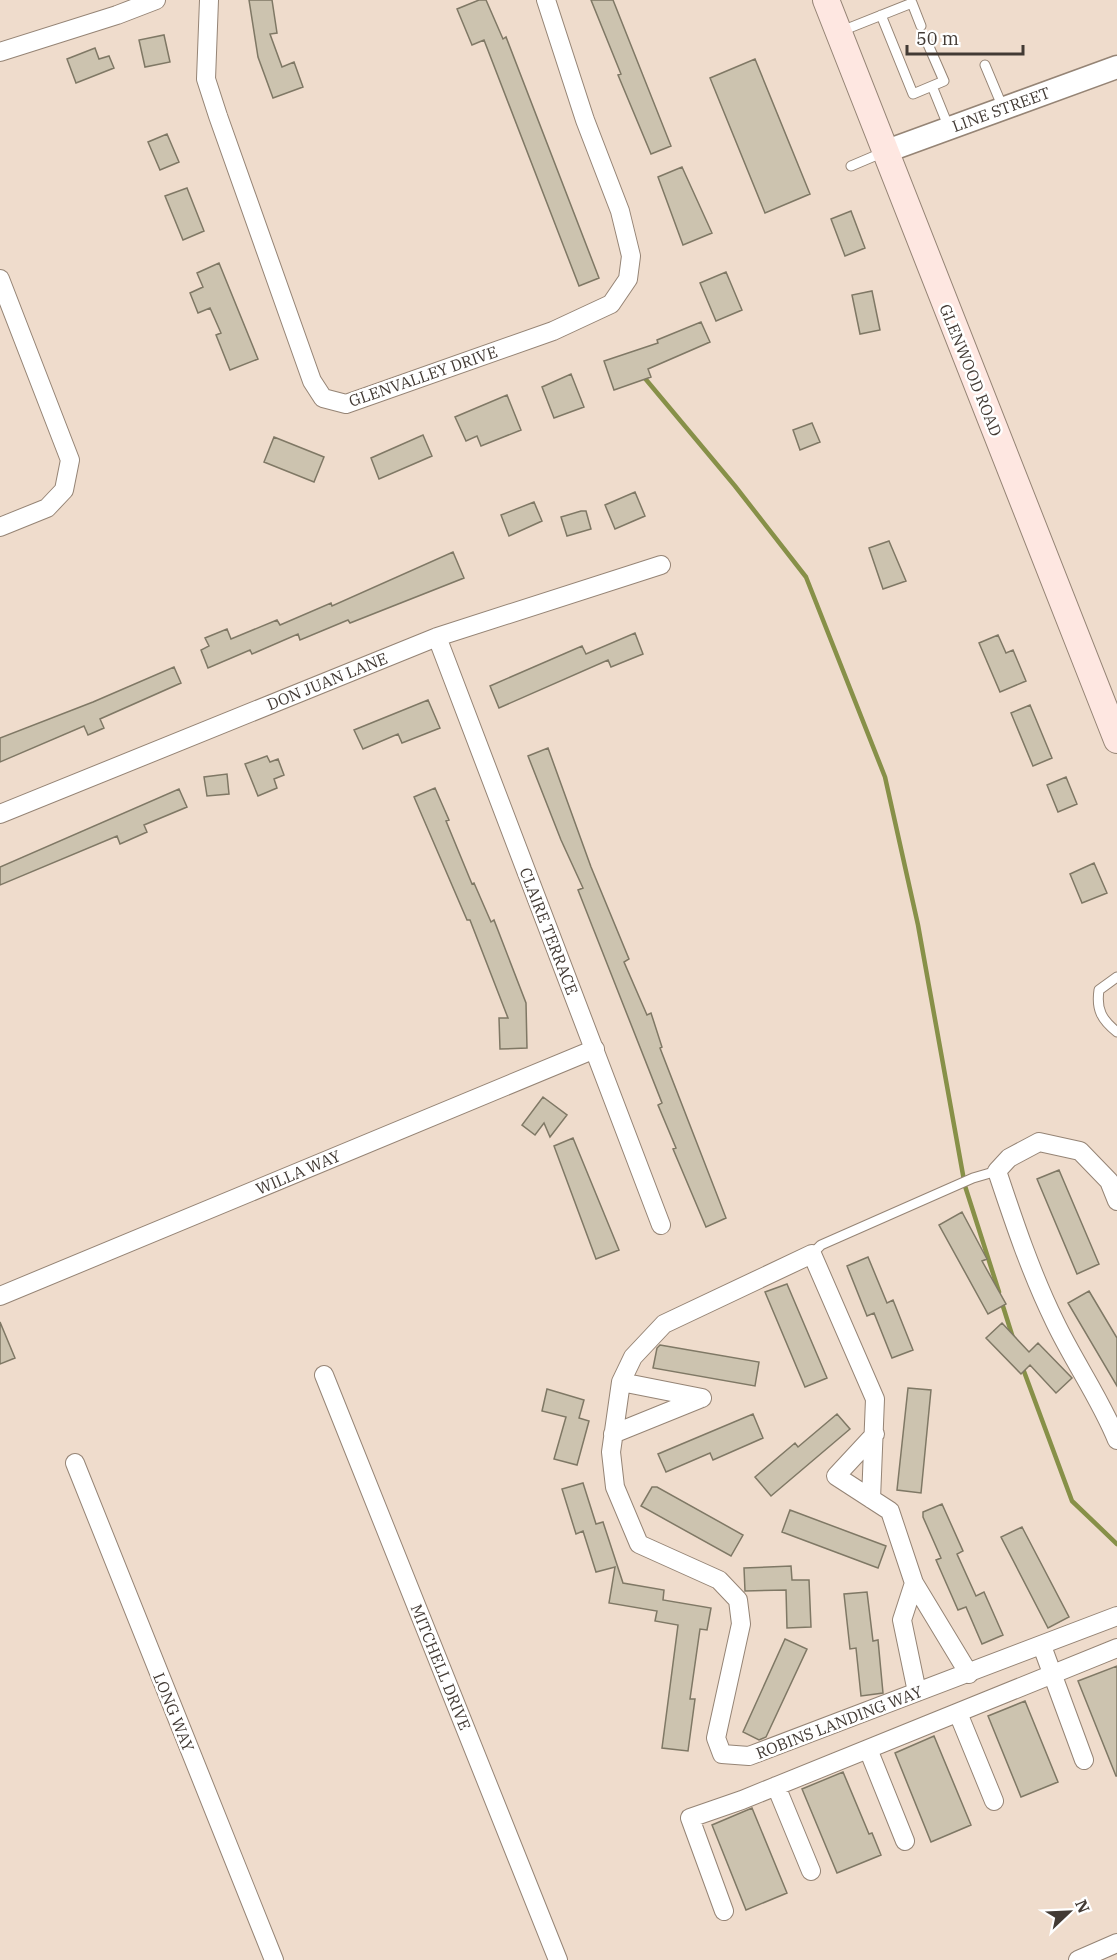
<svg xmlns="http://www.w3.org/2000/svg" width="1117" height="1960" viewBox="0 0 1117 1960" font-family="'IBM Plex Serif',serif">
  <rect width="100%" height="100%" fill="#efdccc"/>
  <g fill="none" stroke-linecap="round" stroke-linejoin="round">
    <!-- stream -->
    <path stroke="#879048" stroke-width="4.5" d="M643 376 735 486 806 577 885 777 918 925 965 1186 999 1292
      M1001 1300 1013 1338
      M1022 1366 1072 1501 1117 1544"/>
  </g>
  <!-- building -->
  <path fill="#ccc3af" stroke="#7f7865" stroke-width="1.5" d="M249 0H272L277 33 270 34 282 67 294 62 303 87 273 98 258 57Z
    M479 0H486L503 39 506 37 599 278 579 286 484 40 472 45 457 9Z
    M591 0H613L671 146 651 154 618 75 621 74Z
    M164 35 170 62 145 67 139 40Z
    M95 48 99 59 109 56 114 68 76 83 67 59Z
    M755 59 810 194 765 213 710 78Z
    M167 134 179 162 160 170 148 142Z
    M682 167 712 233 683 245 658 177Z
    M187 188 204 231 183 240 165 196Z
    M851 211 865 248 845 256 831 219Z
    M219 263 258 359 230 370 216 335 221 333 210 308 198 313 190 293 203 287 197 273Z
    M726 272 742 310 716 321 700 283Z
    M872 291 880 330 860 334 852 295Z
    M701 322 710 342 648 369 651 377 614 390 604 361 658 343 657 340Z
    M571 374 584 407 554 418 542 387Z
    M507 395 521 430 481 446 477 436 466 441 455 417Z
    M812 423 820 442 800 450 793 430Z
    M423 435 432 456 379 479 371 458Z
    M274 437 324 457 314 482 264 462Z
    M635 492 645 516 615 529 605 505Z
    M534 502 542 521 509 536 501 515Z
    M581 511H586L591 529 567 536 561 517Z
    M889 541 906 581 883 589 869 548Z
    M453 552 464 578 350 623 348 620 300 640 298 634 252 654 250 650 208 668 201 650 209 646 205 638 227 629 231 639 277 620 280 625 331 603 332 606Z
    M635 633 643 654 611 667 608 660 499 708 490 686 582 646 586 654Z
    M998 635 1006 653 1013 650 1026 681 1000 692 979 643Z
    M174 667 181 683 100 719 104 728 88 735 84 726 0 762V738L93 702Z
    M428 700 440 728 402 743 398 734 363 749 354 730Z
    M1030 705 1052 758 1033 766 1011 713Z
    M548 748 591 867 629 959 624 962 647 1015 651 1013 662 1047 660 1048 726 1218 706 1227 673 1149 676 1148 658 1105 662 1103 578 890 583 888 561 840 528 756Z
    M267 756 270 762 278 759 284 775 274 779 277 788 258 796 245 764Z
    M227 774 229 794 207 796 204 777Z
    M1066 777 1077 804 1058 812 1047 785Z
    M435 788 449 820 446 821 472 884 474 883 491 922 494 920 526 1003 527 1048 500 1049 499 1018H508L470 920H467L414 797Z
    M179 789 187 807 144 825 147 832 120 844 117 836 0 885V867Z
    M1094 863 1107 893 1082 903 1070 874Z
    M543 1097 567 1115 550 1137 544 1123 535 1135 522 1125Z
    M573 1138 619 1250 596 1259 554 1146Z
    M1059 1170 1099 1264 1077 1274 1037 1179Z
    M962 1212 987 1259 982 1261 1006 1304 988 1314 939 1225Z
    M868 1257 887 1303 893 1300 913 1350 892 1358 874 1313 867 1316 847 1266Z
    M787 1284 827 1378 805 1387 765 1292Z
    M1089 1291 1117 1338V1386L1068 1303Z
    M0 1322 15 1358 0 1364Z
    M1002 1323 1029 1352 1038 1343 1072 1378 1056 1393 1030 1365 1021 1374 986 1338Z
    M660 1345 759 1362 755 1386 653 1368 657 1348Z
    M908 1388 931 1390 921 1493 897 1490Z
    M547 1389 584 1400 579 1418 589 1421 577 1465 554 1459 566 1417 542 1411Z
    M753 1414 763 1438 713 1460 710 1453 666 1472 658 1454Z
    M837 1414 850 1429 771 1496 755 1477 795 1443 798 1447Z
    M583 1483 596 1524 603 1522 623 1583 664 1590 663 1600 711 1608 707 1630 700 1629 690 1699H695L688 1751 662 1748 678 1625 655 1621 657 1611 609 1603 615 1567 596 1572 583 1531 576 1534 562 1489Z
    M652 1487H657L743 1535 731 1556 641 1506Z
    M942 1504 963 1551 957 1554 976 1596 984 1592 1003 1635 982 1644 966 1607 958 1610 936 1560 941 1558 923 1517V1512Z
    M790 1510 886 1546 878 1568 782 1532Z
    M1022 1527 1069 1617 1048 1628 1001 1537Z
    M791 1566 792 1580H809L811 1627 787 1628 786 1590 745 1591 744 1568Z
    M867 1592 873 1641 878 1640 883 1693 861 1696 856 1648 850 1649 844 1594Z
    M785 1639 807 1649 766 1737 759 1740 743 1732Z
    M1117 1666V1776H1116L1078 1681Z
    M1025 1701 1058 1782 1021 1797 988 1716Z
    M934 1736 971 1825 931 1842 895 1753Z
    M843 1772 869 1834 872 1833 881 1855 837 1873 802 1789Z
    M752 1808 787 1893 746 1910 712 1825Z"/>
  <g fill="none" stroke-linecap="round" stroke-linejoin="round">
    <!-- service casing -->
    <g stroke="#958475" stroke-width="11">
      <path id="service" d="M881 15 913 94 944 81 927 42
        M839 32 912 3 921 26
        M985 65 1003 108
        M932 86 949 128
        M851 166 884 152
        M1117 977 1099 990C1096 1010 1102 1020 1117 1032
        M812 1254 821 1245 973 1178 997 1171"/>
    </g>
    <!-- minor casing -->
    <g stroke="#958475" stroke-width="20">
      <path id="minor" d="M209 0 206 79 218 116 312 381 323 398 346 404 553 331 611 304 628 279 631 256 620 211 585 120 546 0
        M0 52 117 15 156 0
        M0 279 70 460 64 490 47 508 0 527
        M437 637 661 1225
        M0 814 437 637 661 565
        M1117 1201 1109 1181 1080 1151 1039 1142 1009 1158 997 1171C1014 1222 1031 1273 1055 1322 1074 1362 1100 1398 1117 1440
        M0 1296 595 1049
        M324 1375 558 1960
        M621 1382 702 1398
        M613 1434 702 1398
        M875 1434 836 1476 890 1511 914 1583 969 1674
        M75 1463 274 1960
        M871 1499 875 1399 812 1254 664 1324 633 1357 621 1382 611 1452 615 1487 639 1544 719 1580 738 1600 741 1624 716 1738 722 1754 749 1756 1117 1616
        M914 1583 902 1620 917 1692
        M1042 1646 1084 1760
        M958 1713 994 1801
        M868 1749 905 1841
        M776 1786 811 1871
        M724 1911 690 1818 742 1800 1117 1648
        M1078 1960 1117 1943"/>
    </g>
    <!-- tertiary casing -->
    <g stroke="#958475" stroke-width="25">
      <path id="tertiary" d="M884 152 1117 67"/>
    </g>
    <!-- secondary casing -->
    <g stroke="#958475" stroke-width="28">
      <path id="secondary" d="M826 0 1117 740"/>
    </g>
    <!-- service -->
    <use href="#service" stroke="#fff" stroke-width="9"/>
    <!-- minor -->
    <use href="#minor" stroke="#fff" stroke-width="18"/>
    <!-- tertiary -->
    <use href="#tertiary" stroke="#fff" stroke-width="22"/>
    <!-- secondary -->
    <use href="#secondary" stroke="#fee7e1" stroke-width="26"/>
  </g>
  <g text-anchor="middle" stroke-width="5" stroke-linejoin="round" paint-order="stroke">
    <!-- street labels -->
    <g font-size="16" fill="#423a34" stroke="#fff">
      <text transform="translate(1001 109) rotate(-20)" y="6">LINE STREET</text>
      <text transform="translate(971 370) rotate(68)" y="6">GLENWOOD ROAD</text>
      <text transform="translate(423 376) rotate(-19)" y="6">GLENVALLEY DRIVE</text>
      <text transform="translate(327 681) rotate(-22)" y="6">DON JUAN LANE</text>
      <text transform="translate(549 931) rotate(69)" y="6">CLAIRE TERRACE</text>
      <text transform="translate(298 1172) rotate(-23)" y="6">WILLA WAY</text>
      <text transform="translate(441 1667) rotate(68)" y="6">MITCHELL DRIVE</text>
      <text transform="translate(174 1712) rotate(68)" y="6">LONG WAY</text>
      <text transform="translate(839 1722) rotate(-21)" y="6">ROBINS LANDING WAY</text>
    </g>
  </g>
  <!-- north arrow -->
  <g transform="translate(1069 1912) rotate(67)" stroke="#ffffff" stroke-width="4.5" paint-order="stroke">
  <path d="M0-4.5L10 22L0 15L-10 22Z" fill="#423a34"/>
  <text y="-9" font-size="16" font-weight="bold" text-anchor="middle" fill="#423a34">N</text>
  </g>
  <!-- scale -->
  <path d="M907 45v9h116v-9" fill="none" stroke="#423a34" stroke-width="3"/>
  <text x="916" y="45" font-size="18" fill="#423a34" stroke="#ffffff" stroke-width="4.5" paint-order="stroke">50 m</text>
</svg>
